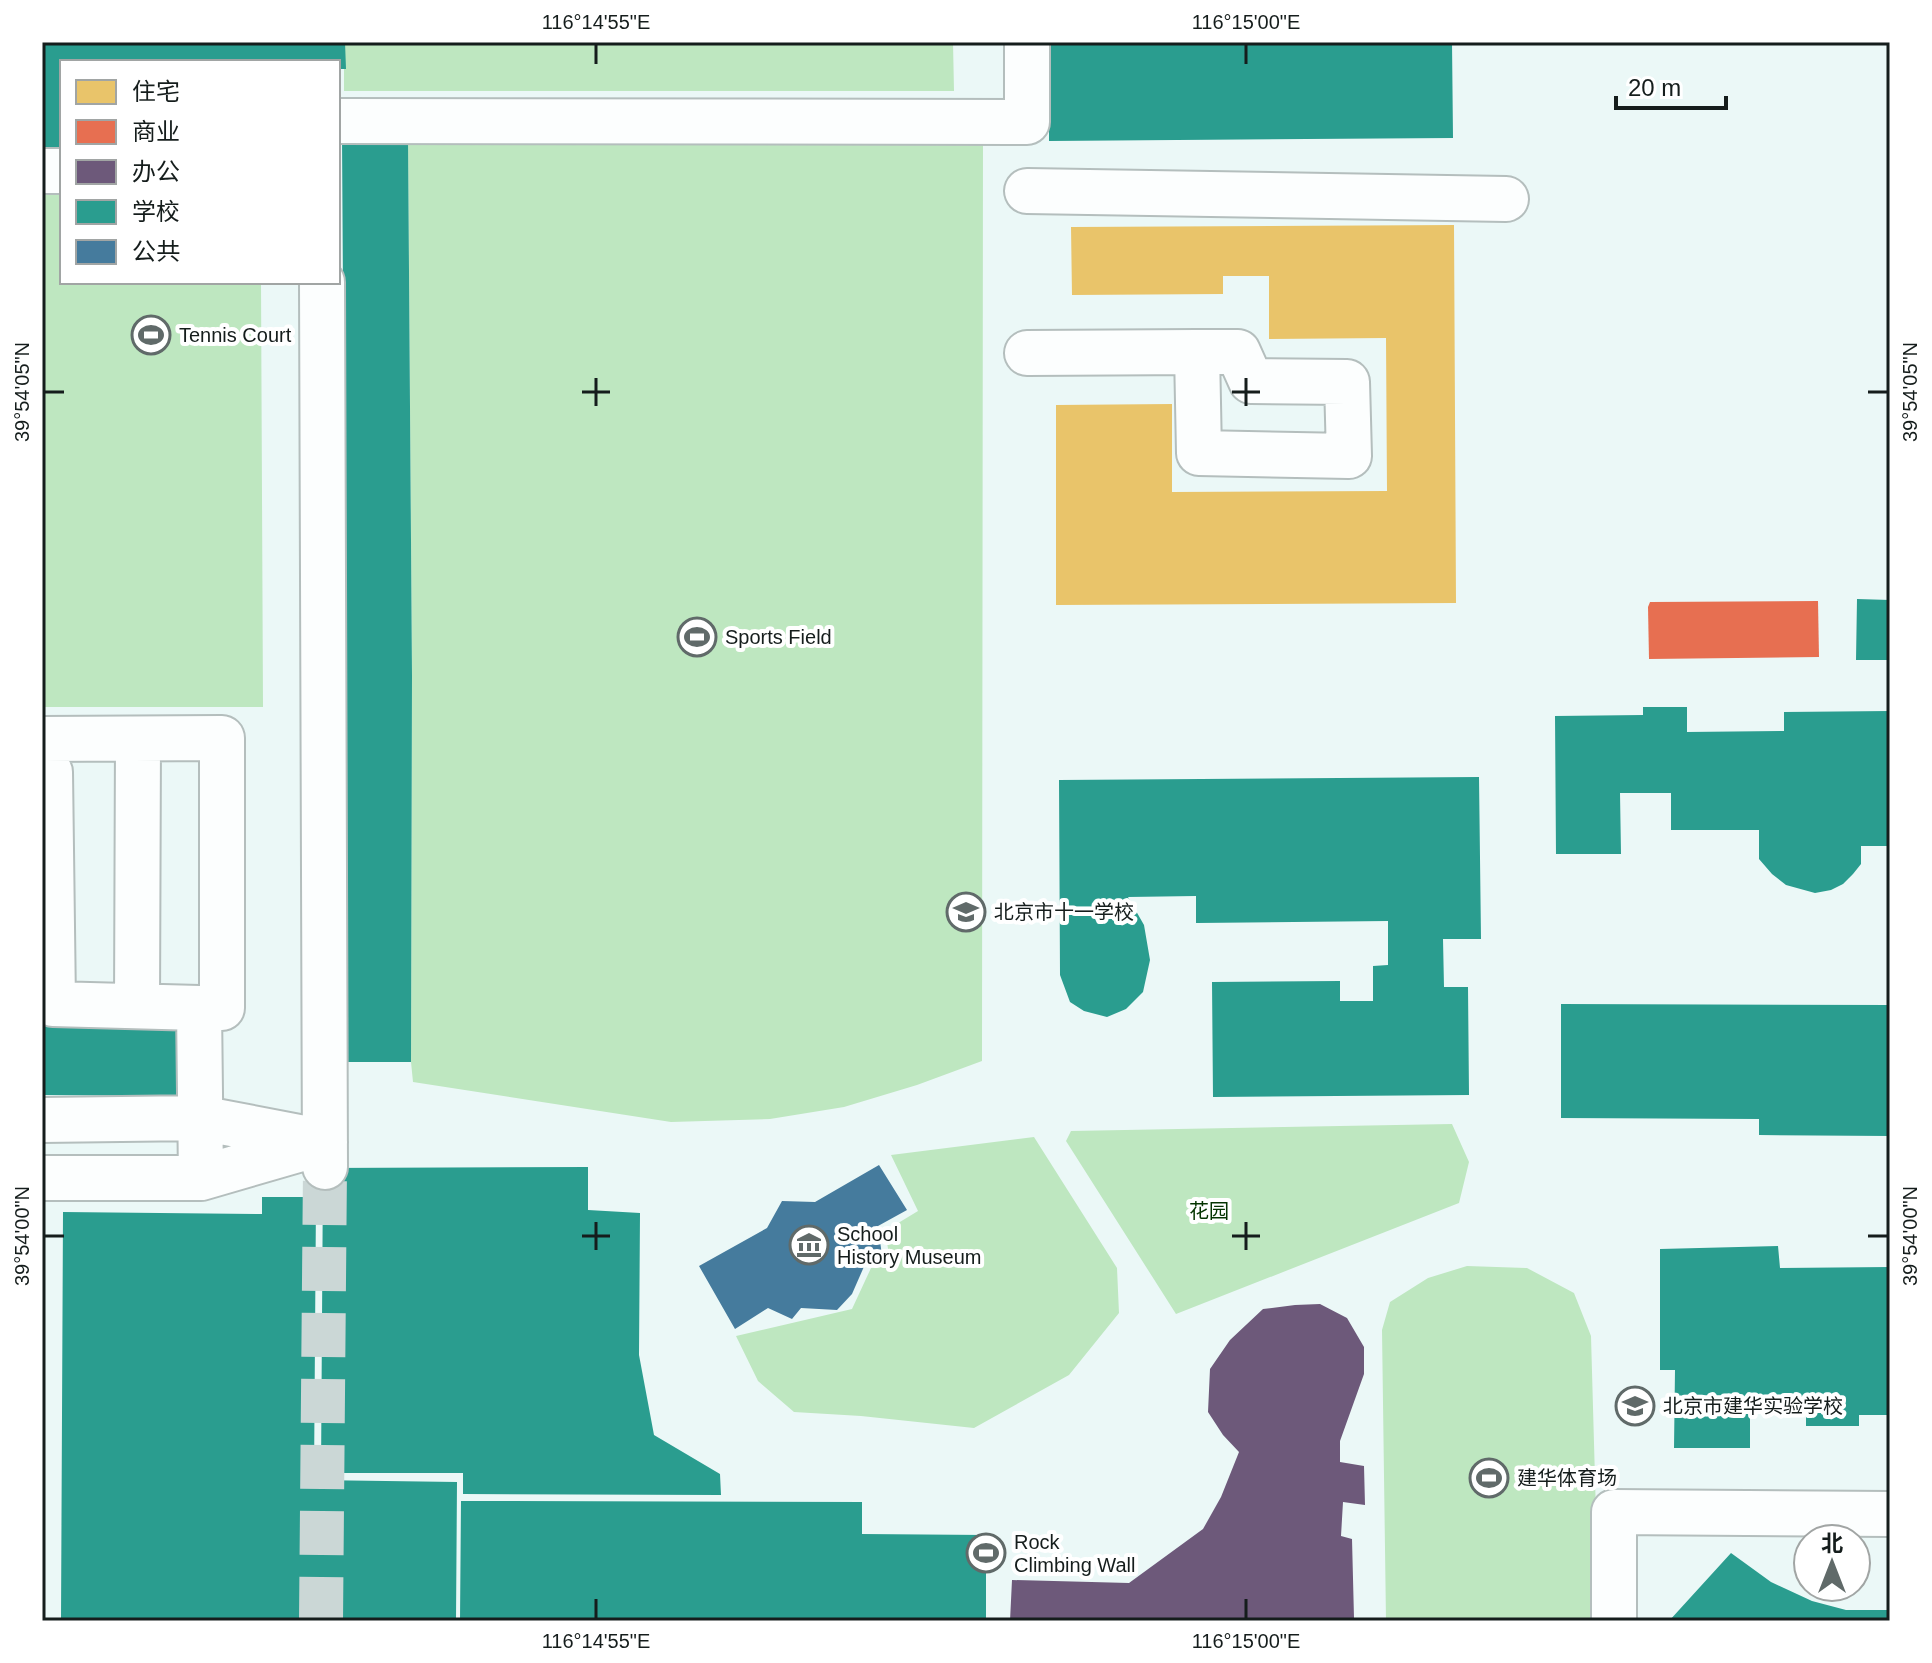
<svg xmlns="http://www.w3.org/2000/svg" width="1932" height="1663" viewBox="0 0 1932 1663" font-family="Helvetica,'Noto Sans SC',sans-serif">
  <rect width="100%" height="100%" fill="#ebf8f7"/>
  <!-- green -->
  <path fill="#bee7c0" d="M344 42H953L954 91H344Z
    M983 131 982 1061 917 1085 844 1107 770 1119 671 1122 413 1082 411 1062 412 675 408 137Z
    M42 184H62V282H261L263 707H42Z
    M1452 1124 1469 1162 1459 1203 1176 1314 1066 1141 1071 1131Z
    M1034 1137 1117 1268 1119 1313 1069 1375 974 1428 861 1416 794 1412 758 1381 736 1336 852 1309 871 1268 891 1266 885 1231 918 1211 891 1155Z
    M1467 1266 1527 1268 1574 1293 1591 1336 1599 1621H1386L1382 1330 1390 1302 1428 1278Z"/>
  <!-- homes -->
  <path fill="#e9c46a" d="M1454 225 1456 603 1056 605V405L1172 404V492L1387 491 1386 338 1269 339V276H1223V294L1072 295 1071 227Z"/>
  <!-- shops -->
  <path fill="#e76f51" d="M1818 601 1819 657 1649 659 1648 607 1650 602Z"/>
  <!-- offices -->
  <path fill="#6d597a" d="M1320 1304 1347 1318 1364 1347V1374L1340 1441V1462L1364 1466 1365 1505 1343 1502 1341 1536 1352 1539 1354 1618H1336V1621H1010L1012 1580 1129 1583 1203 1529 1221 1497 1239 1452 1223 1435 1208 1412 1210 1369 1230 1340 1263 1309 1295 1305Z"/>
  <!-- schools -->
  <path fill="#2a9d8f" d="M42 42H345L346 69H338V62H62V155H42Z
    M1049 42H1452L1453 138 1049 141Z
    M342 137H408L412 675 411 1062H344L345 600Z
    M1857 599 1890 600V660H1856Z
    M1643 707H1687V732L1784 731V712L1890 711V846H1861V864L1853 874 1843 884 1831 890 1815 893 1786 885 1772 874 1759 859V830H1671V793H1620L1621 854H1556L1555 716 1643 715Z
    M1479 777 1481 939H1443L1444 987H1468L1469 1095 1213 1097 1212 982 1340 981V1001H1373V966L1388 965V921L1196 923V896L1128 897 1144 925 1150 960 1143 992 1126 1009 1107 1017 1084 1011 1070 1002 1060 975 1059 780Z
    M1561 1004 1890 1005V1136L1759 1135V1119L1561 1118Z
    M187 1021 185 1096 42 1095V1022Z
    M588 1167V1210L640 1213 639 1355 654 1435 720 1474 721 1495 463 1494V1473H321L323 1168Z
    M262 1197H316L314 1480 457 1482 456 1621H61L63 1212 262 1214Z
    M1778 1246 1780 1268 1890 1267V1415H1859V1426H1806V1410H1750V1448H1674L1675 1370H1660V1249Z
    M461 1501 862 1502V1534L986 1535V1621H460Z
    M1731 1553 1771 1582 1812 1601 1846 1610H1890V1621H1669Z"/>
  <!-- public -->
  <path fill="#457b9d" d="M879 1165 907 1210 878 1226 883 1263 866 1262 852 1294 837 1310 801 1308 792 1319 768 1308 735 1329 699 1266 767 1228 782 1201 815 1202Z"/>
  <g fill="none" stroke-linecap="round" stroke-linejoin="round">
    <!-- minor-tunnel -->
    <path stroke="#cbd7d6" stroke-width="44" stroke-dasharray="44 22" stroke-linecap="butt" d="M321 1621 325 1167"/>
    <!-- minor casing -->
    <g stroke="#b4bebd" stroke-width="48">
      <path id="minor" d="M338 121 1027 122V42
        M42 171H62
        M1027 191 1506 199
        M322 282 325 1167
        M1027 353 1197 352 1199 453 1349 456 1347 382 1251 381 1238 352H1197
        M42 739 222 738V1008H199L201 1178
        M42 770 50 772 53 1004 199 1008
        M137 1006 138 740
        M42 1120 200 1118 315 1140
        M42 1178H201L325 1142
        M1614 1621V1512L1890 1514"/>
    </g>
    <!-- minor -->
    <use href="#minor" stroke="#fcfefe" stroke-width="44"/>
  </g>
  <!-- ticks -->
  <path fill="none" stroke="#151d1c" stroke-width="3" d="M596 44V64M1246 44V64M596 378V406M1246 378V406M44 392H64M582 392H610M1232 392H1260M1868 392H1888M596 1222V1250M1246 1222V1250M44 1236H64M582 1236H610M1232 1236H1260M1868 1236H1888M596 1599V1619M1246 1599V1619"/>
  <!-- icons -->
  <defs>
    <g id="stadium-ring" transform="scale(2)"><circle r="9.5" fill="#fff" stroke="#606a69" stroke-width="1.5"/><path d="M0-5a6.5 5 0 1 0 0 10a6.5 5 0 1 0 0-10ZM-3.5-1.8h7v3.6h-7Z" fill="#606a69"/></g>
    <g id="school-ring" transform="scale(2)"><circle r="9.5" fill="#fff" stroke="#606a69" stroke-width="1.5"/><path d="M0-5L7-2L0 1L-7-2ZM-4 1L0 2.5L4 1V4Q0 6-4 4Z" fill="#606a69"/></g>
    <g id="museum-ring" transform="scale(2)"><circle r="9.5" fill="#fff" stroke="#606a69" stroke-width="1.5"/><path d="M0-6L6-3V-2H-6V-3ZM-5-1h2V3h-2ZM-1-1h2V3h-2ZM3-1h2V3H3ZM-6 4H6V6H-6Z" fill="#606a69"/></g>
  </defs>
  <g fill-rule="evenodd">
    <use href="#stadium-ring" x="151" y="335"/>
    <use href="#stadium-ring" x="697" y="637"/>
    <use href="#school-ring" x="966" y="912"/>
    <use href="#museum-ring" x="809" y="1245"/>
    <use href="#school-ring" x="1635" y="1406"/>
    <use href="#stadium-ring" x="1489" y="1478"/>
    <use href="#stadium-ring" x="986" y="1553"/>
  </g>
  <g text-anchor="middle" stroke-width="8" stroke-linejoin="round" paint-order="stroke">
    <!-- poi labels -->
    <g font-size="20" fill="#151d1c" stroke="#fff" text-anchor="start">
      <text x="179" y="342">Tennis Court</text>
      <text x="725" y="644">Sports Field</text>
      <text x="994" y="919">北京市十一学校</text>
      <text x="837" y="1241">School<tspan x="837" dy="23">History Museum</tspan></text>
      <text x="1663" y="1413">北京市建华实验学校</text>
      <text x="1517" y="1485">建华体育场</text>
      <text x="1014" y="1549">Rock<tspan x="1014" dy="23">Climbing Wall</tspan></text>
    </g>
    <!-- park labels -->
    <g font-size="20" fill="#043401" stroke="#fff">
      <text x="1209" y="1218">花园</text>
    </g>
  </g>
  <!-- border -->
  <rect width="1932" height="1663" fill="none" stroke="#ffffff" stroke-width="88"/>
  <!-- legend -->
  <rect x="60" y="60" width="280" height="224" fill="#ffffff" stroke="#a1a5a4" stroke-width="2"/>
  <rect x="76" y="80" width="40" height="24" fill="#e9c46a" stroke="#a1a5a4" stroke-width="2"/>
  <text x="132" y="100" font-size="24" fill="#151d1c">住宅</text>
  <rect x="76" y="120" width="40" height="24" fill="#e76f51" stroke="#a1a5a4" stroke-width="2"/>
  <text x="132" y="140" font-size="24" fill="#151d1c">商业</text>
  <rect x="76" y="160" width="40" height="24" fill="#6d597a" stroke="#a1a5a4" stroke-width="2"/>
  <text x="132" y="180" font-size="24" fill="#151d1c">办公</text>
  <rect x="76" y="200" width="40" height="24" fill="#2a9d8f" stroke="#a1a5a4" stroke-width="2"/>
  <text x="132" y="220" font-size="24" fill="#151d1c">学校</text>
  <rect x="76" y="240" width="40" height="24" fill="#457b9d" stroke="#a1a5a4" stroke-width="2"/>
  <text x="132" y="260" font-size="24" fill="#151d1c">公共</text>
  <!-- north arrow -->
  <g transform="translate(1832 1563)"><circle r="38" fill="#ffffff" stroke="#a1a5a4" stroke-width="2"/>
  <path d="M0-6L14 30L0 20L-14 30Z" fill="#606a69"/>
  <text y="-12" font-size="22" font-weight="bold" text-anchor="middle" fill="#151d1c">北</text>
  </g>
  <!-- scale -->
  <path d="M1616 96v12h110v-12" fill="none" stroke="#151d1c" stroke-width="4"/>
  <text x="1628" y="96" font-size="24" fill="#151d1c" stroke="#ffffff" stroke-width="6" paint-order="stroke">20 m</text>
  <rect x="44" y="44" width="1844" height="1575" fill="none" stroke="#151d1c" stroke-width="3"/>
  <g font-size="20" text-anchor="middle" fill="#151d1c">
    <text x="596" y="29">116°14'55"E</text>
    <text x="1246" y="29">116°15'00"E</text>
    <text transform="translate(22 392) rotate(-90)" y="7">39°54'05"N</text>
    <text transform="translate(1910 392) rotate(-90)" y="7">39°54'05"N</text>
    <text transform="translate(22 1236) rotate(-90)" y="7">39°54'00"N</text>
    <text transform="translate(1910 1236) rotate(-90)" y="7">39°54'00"N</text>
    <text x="596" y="1648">116°14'55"E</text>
    <text x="1246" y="1648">116°15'00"E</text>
  </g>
</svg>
